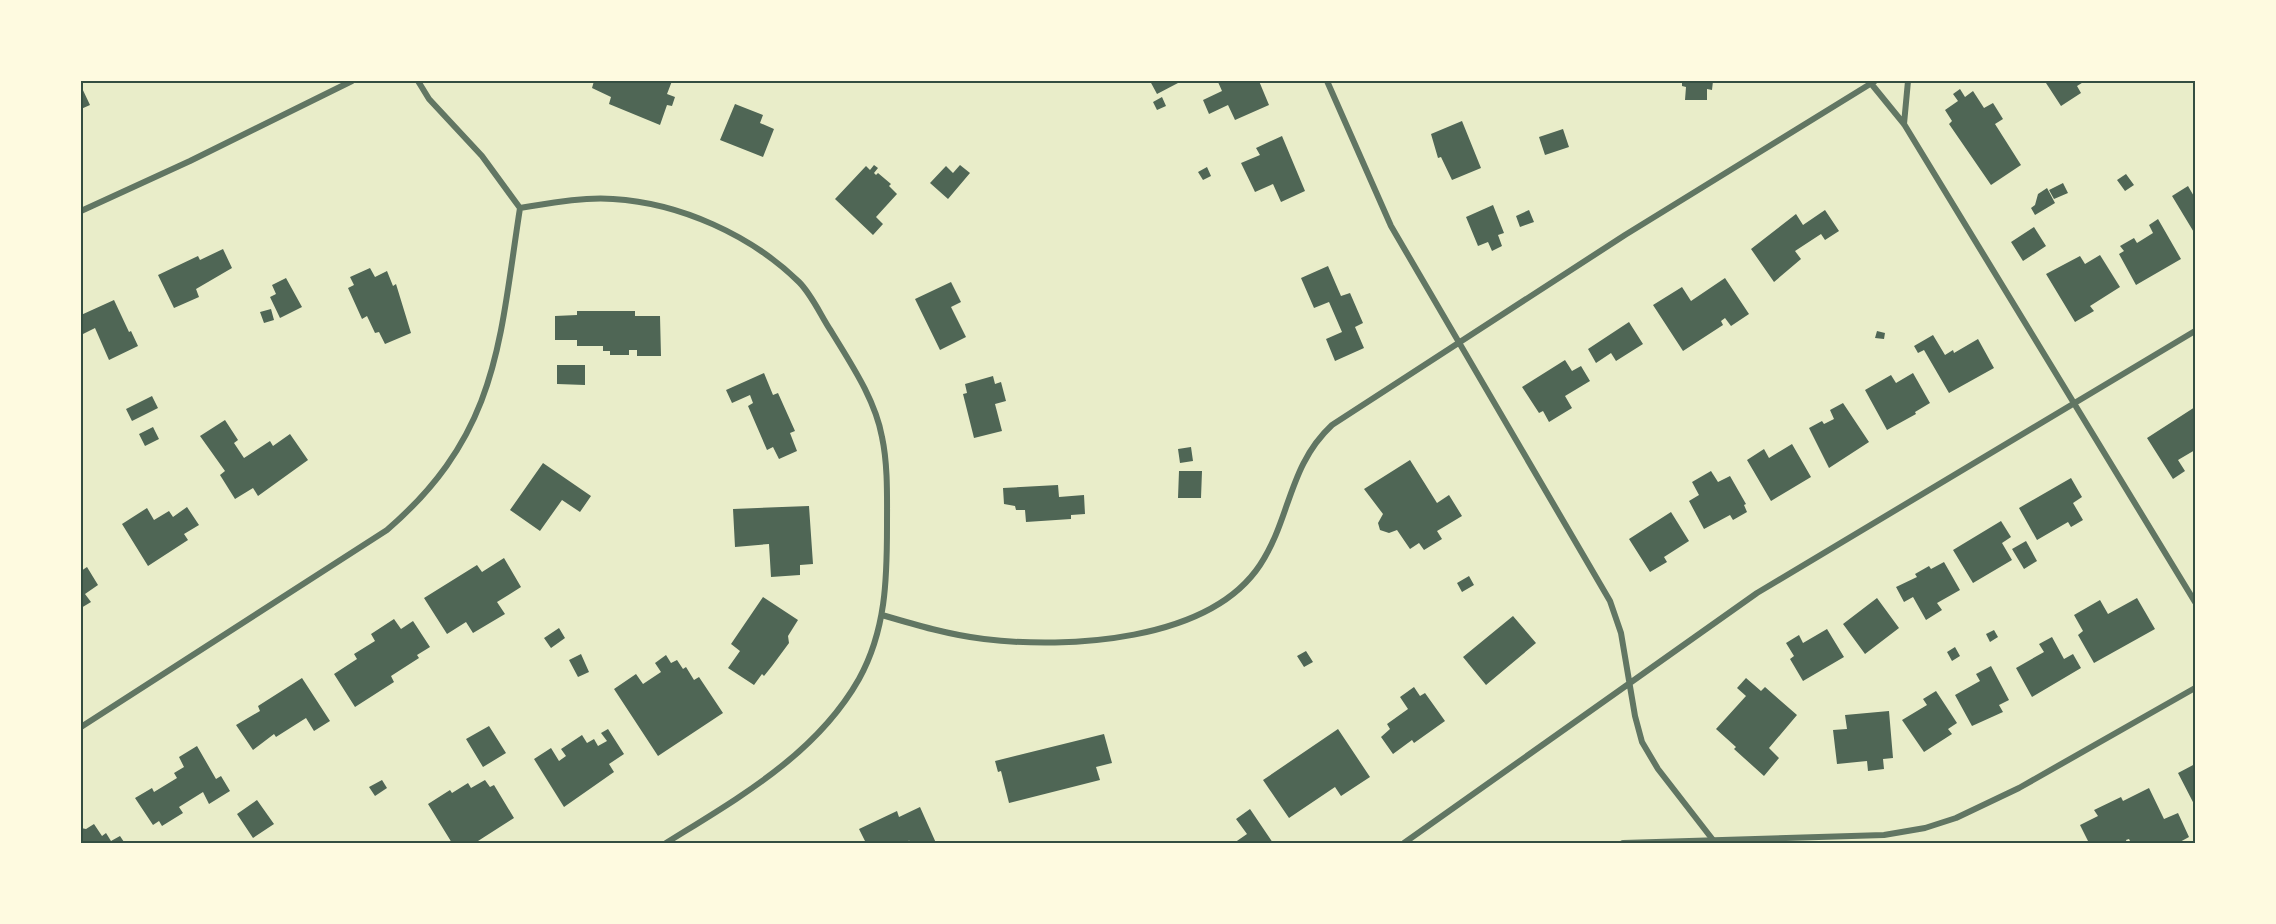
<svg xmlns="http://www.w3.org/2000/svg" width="2276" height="924" viewBox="0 0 2276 924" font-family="Poppins,sans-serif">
  <rect width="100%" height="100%" fill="#e9edc9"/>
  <!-- building -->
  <path fill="#4f6655" d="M594 81H672L667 94 675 97 672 106 667 105 660 125 609 104 611 97 592 88Z
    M1150 81H1177L1178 83 1157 94Z
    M1221 81H1259L1269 105 1235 120 1228 105 1209 114 1203 100 1222 91 1218 82Z
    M1682 81H1713L1712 90 1707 89V100H1685L1686 87 1682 86Z
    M2050 81H2085L2077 86 2081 93 2061 106 2046 83Z
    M81 86 90 105 81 109Z
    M1960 89 1965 97 1973 91 1984 108 1993 103 2003 119 1995 124 2021 165 1991 185 1949 124 1952 121 1945 110 1958 101 1953 94Z
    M1162 97 1166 106 1157 110 1153 102Z
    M735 104 763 115 760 123 774 129 763 157 720 140Z
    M1462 121 1481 168 1452 180 1441 157 1438 158 1431 134Z
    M1563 129 1569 147 1545 155 1539 137Z
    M1282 136 1305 191 1281 202 1273 184 1255 192 1241 163 1260 155 1256 148Z
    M874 165 878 168 874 173 876 175 878 173 891 184 889 186 897 194 876 217 883 224 873 235 835 199 866 166 870 170Z
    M960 165 970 173 948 199 930 183 946 166 953 173Z
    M1207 167 1211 176 1203 180 1198 172Z
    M2126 174 2134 185 2125 191 2117 180Z
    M2063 183 2068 193 2054 199 2049 190Z
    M2188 186 2195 198V234L2172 196Z
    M2047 188 2055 203 2035 215 2031 208 2035 205 2038 194Z
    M1493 205 1504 233 1498 235 1502 246 1492 251 1488 242 1478 246 1466 217Z
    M1529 210 1534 222 1520 227 1516 216Z
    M1825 210 1839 231 1825 240 1821 234 1795 251 1801 259 1774 282 1751 249 1796 214 1803 225Z
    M2158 219 2181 259 2136 285 2119 254 2124 251 2120 246 2134 238 2137 243 2153 233 2149 225Z
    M2034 227 2046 246 2023 261 2011 242Z
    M223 249 232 268 196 289 199 297 174 308 158 275 198 256 200 260Z
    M2100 255 2120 287 2090 306 2094 311 2075 322 2046 274 2080 256 2085 264Z
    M1328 266 1341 296 1350 293 1363 323 1355 327 1364 348 1335 361 1326 339 1342 332 1329 302 1314 308 1301 278Z
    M370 268 375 277 387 271 393 286 396 284 411 333 385 344 379 332 375 333 367 316 362 319 348 288 354 285 350 277Z
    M286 278 302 307 280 318 270 297 276 294 272 285Z
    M1725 278 1749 314 1731 326 1725 318 1721 321 1723 325 1683 351 1653 305 1682 287 1691 301Z
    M951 282 961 302 951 307 966 337 940 350 915 299Z
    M114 300 129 332 131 331 138 346 109 360 95 328 81 335V315Z
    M271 309 274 320 264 323 260 312Z
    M577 311H635V316H660L661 356H637V350H629V355H610V351H603V346H577V340H555V316L577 315Z
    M1629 322 1643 344 1616 361 1611 353 1596 363 1588 349Z
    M1877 331 1885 333 1884 339 1875 338Z
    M1933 335 1945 355 1953 350 1954 353 1978 339 1994 368 1949 393 1924 350 1918 353 1914 346Z
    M1565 360 1572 371 1581 366 1590 381 1565 396 1572 408 1549 422 1543 411 1539 413 1522 387Z
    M557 365H585V385L557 384Z
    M764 373 773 395 778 393 795 431 790 433 797 451 779 459 773 447 767 450 748 406 753 403 750 395 732 403 726 390Z
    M1913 373 1930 403 1915 412 1916 414 1887 430 1865 390 1891 375 1896 383Z
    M993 376 995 384 1001 382 1006 401 995 404 1002 431 974 438 963 394 967 393 965 384Z
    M152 396 158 408 132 421 126 409Z
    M1843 403 1869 442 1829 468 1809 428 1822 421 1824 424 1834 419 1830 410Z
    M2195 407V450L2178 460 2185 471 2173 479 2147 438Z
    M225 420 238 440 234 443 244 458 270 441 273 446 290 434 308 460 258 496 253 488 235 499 220 475 225 471 200 436Z
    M153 427 159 439 145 446 139 434Z
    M1792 444 1811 477 1771 501 1747 460 1764 449 1769 458Z
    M1191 447 1193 461 1180 463 1178 449Z
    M1410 460 1437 503 1449 495 1462 516 1437 531 1442 539 1424 550 1419 543 1410 549 1397 530 1389 533 1380 530 1378 523 1383 514 1364 489Z
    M543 463 591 496 580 512 562 500 540 531 510 510Z
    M1179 471H1202L1201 498H1178Z
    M1711 471 1718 482 1730 476 1746 504 1744 505 1747 512 1733 520 1730 515 1704 529 1689 501 1699 495 1692 482Z
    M2071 478 2082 497 2073 503 2083 520 2071 527 2068 522 2037 540 2019 508Z
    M1058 485 1059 497 1084 495 1085 514 1071 515V519L1026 522 1025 510H1016L1015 506 1004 504 1003 488Z
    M809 506 813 564 800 565V575L771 577 769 544 735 547 733 509Z
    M187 507 199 525 184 534 188 540 148 566 122 524 147 508 154 520 169 511 173 517Z
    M1671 512 1689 541 1664 557 1667 562 1650 572 1629 539Z
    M2001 521 2011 537 2002 543 2012 560 1973 583 1953 550Z
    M2026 541 2037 561 2024 569 2012 549Z
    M504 558 521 587 497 602 505 614 473 633 466 622 447 634 424 598 477 565 482 572Z
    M1944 562 1960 590 1937 603 1942 610 1926 620 1913 597 1904 602 1896 587 1917 577 1915 574 1929 566 1931 569Z
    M87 567 98 585 85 594 91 602 81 608V571Z
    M1469 576 1474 585 1462 592 1457 583Z
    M763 597 798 620 788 636 789 643 772 666 764 676 762 674 754 685 728 668 740 651 731 644Z
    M1877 598 1899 628 1865 654 1843 624Z
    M2137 598 2155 629 2094 663 2078 635 2083 631 2074 615 2100 600 2108 614Z
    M1513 616 1536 643 1486 685 1463 657Z
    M394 619 401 629 413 621 430 647 417 655 419 658 391 676 394 682 355 707 334 674 357 659 354 654 375 641 371 634Z
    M559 628 565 638 551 648 544 638Z
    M1827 629 1844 657 1803 681 1790 659 1794 656 1786 643 1799 635 1803 643Z
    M1994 630 1998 637 1990 642 1986 634Z
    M2052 637 2064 659 2073 654 2081 668 2032 697 2016 668 2044 652 2039 644Z
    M1955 647 1960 656 1952 661 1947 652Z
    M1306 651 1313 662 1304 667 1297 656Z
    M581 654 589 672 578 677 569 660Z
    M666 655 671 663 677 660 683 669 686 667 694 680 699 677 723 713 658 756 614 689 636 674 643 684 661 672 655 663Z
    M1991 666 2009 700 1999 705 2003 712 1972 726 1955 695 1980 681 1976 674Z
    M302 678 330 721 314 731 306 718 276 737 274 734 253 750 236 725 260 711 258 706Z
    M1746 678 1761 691 1765 687 1797 715 1769 748 1779 758 1764 776 1734 749 1736 747 1716 729 1746 696 1737 688Z
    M1414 687 1420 696 1425 693 1445 721 1414 743 1412 740 1393 754 1381 737 1390 729 1387 724 1408 709 1400 697Z
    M1936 691 1957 723 1948 729 1952 734 1924 752 1902 720 1927 705 1923 699Z
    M1889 711 1893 758 1883 759 1884 769 1868 771 1867 761 1837 764 1833 730 1847 729 1845 715Z
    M489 726 506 753 483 767 466 739Z
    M608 729 624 754 609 764 614 772 564 807 534 759 551 748 559 761 566 756 561 749 582 735 587 743 594 739 598 746 607 741 601 733Z
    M1338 729 1370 777 1341 796 1335 787 1289 818 1263 780Z
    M1104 734 1112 763 1096 767 1100 780 1009 803 1001 771 998 772 995 761Z
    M197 746 216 779 221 776 230 791 209 804 203 792 179 807 183 813 162 826 159 821 153 825 135 798 152 788 154 792 177 778 174 773 184 767 179 757Z
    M2195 764V806L2178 773Z
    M382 780 387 788 375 796 369 787Z
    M485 780 490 787 494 785 514 818 478 841 479 843H452L428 804 450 790 452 793 468 783 471 788Z
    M2149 788 2164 819 2178 813 2189 837 2178 843H2131L2129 839 2126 840 2127 843H2089L2080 825 2098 816 2094 810 2121 797 2123 801Z
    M257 800 274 824 253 838 237 814Z
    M920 807 936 843H910L909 840 908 843H866L859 829 897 811 899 817Z
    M1250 809 1273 843H1234L1247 834 1236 819Z
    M94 824 102 836 106 833 111 841 120 836 124 842 81 843V828L86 829Z"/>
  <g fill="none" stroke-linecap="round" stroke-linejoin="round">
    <!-- minor -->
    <path stroke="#617663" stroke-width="6" d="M418 81 429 99 482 156 520 208C551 203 582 197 613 199 680 203 751 235 799 282 812 295 821 316 831 331 851 364 875 399 882 437 888 465 887 497 887 526 887 579 886 630 859 679 816 755 738 798 666 843
      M1327 81 1391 226 1610 601 1621 633 1635 716 1642 742 1658 769 1713 840
      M1869 81 1904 124 2195 602
      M1904 124 1908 81
      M81 211 190 161 352 81
      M882 615C916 625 950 635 984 639 1067 649 1209 642 1260 565 1291 518 1288 466 1332 425L1625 235 1875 81
      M81 727 387 530C499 433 499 343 520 208
      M1404 843 1757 593 2195 331
      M1623 843 1884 835 1925 828 1956 818 2019 788 2195 688"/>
  </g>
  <!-- border -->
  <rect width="2276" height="924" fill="none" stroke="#fefae0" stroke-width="165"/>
  <rect x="82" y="82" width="2112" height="760" fill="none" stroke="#344e41" stroke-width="2"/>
</svg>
